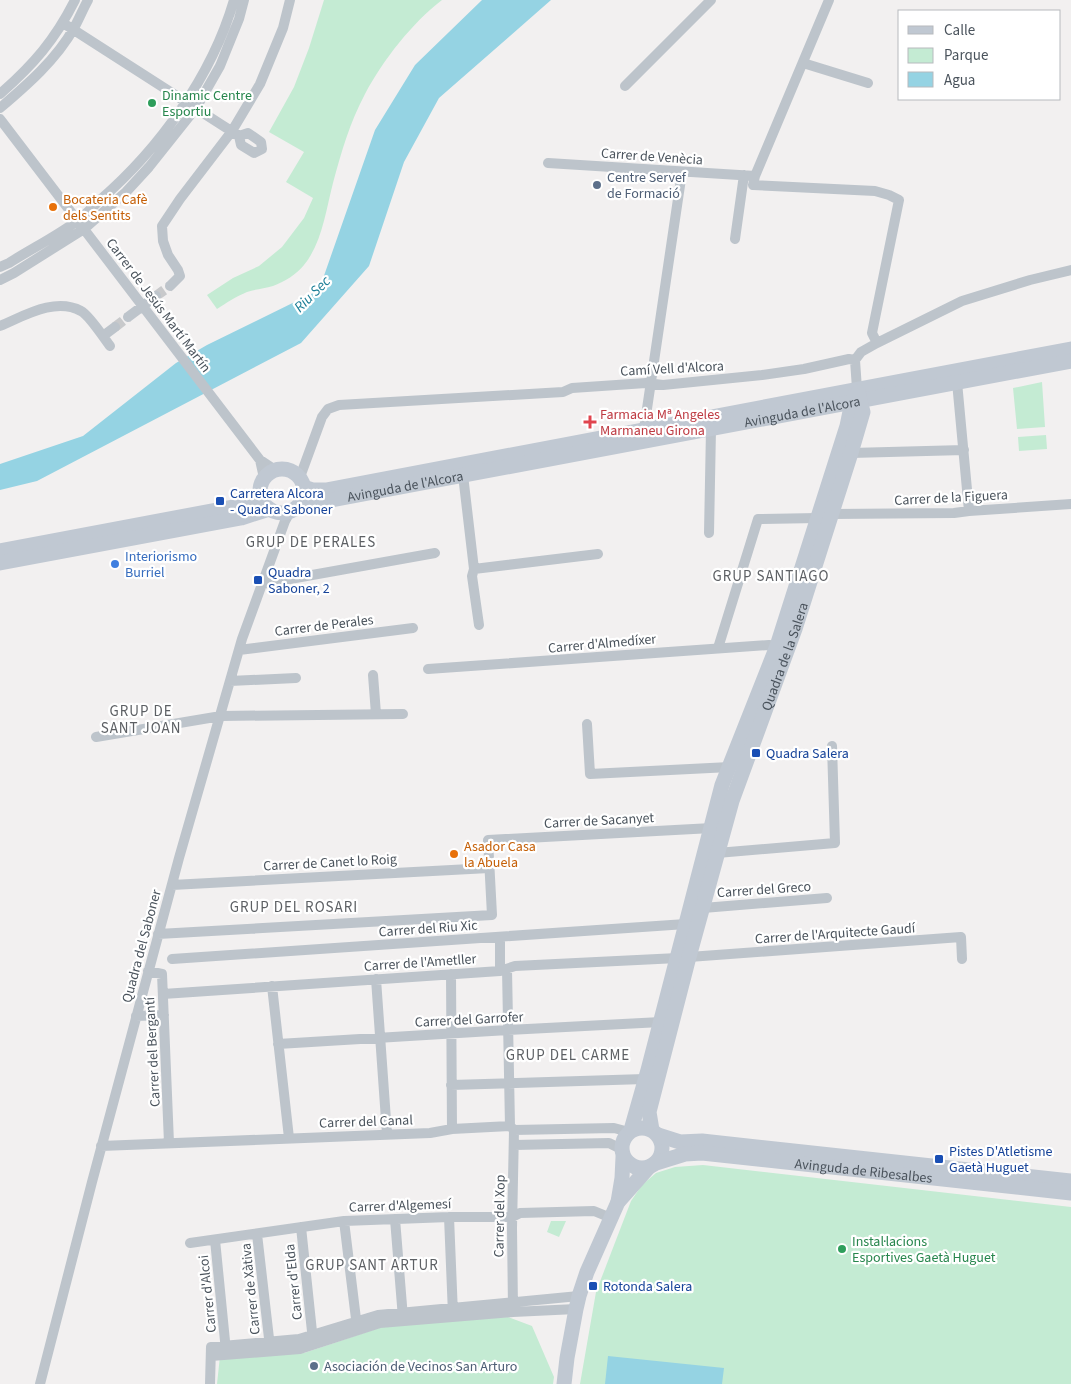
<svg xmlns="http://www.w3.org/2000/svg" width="1071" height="1384" viewBox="0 0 1071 1384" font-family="'Source Sans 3',sans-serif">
  <rect width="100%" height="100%" fill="#f2f0f0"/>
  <!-- green -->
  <path fill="#c4ebd3" d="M324 0H442C412 23 383 60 365 94 350 122 341 153 333 183 326 210 322 243 304 265 297 274 284 282 273 286 264 289 255 289 247 292 237 296 226 303 217 309L207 295 233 278 259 266 282 247 304 218 313 198 286 182 304 152 269 132 294 87 309 48Z
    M1042 382 1045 427 1017 429 1013 388Z
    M1046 435 1047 449 1019 451 1018 437Z
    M703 1165 1071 1207V1384H580L596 1292 631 1201 642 1185 656 1173 675 1167Z
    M551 1221H566L559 1237 547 1232Z
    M508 1317 532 1326 554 1377 553 1384H217L220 1356 304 1353 385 1326Z"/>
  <!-- water -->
  <path fill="#95d3e3" d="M482 0H551L439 98 404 162 369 266 301 343 37 481 0 490V464L83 436 176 363 207 345 319 290 375 130 415 65Z
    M608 1356 724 1368 722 1384H605Z"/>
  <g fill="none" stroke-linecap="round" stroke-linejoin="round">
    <!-- street-tunnel -->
    <path stroke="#c8c9cb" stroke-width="10" stroke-dasharray="10 5" stroke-linecap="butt" d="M156 296 170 286
      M115 327 128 317"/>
    <!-- street -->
    <path stroke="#bdc4cb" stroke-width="10" d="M829 0 755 176 753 185 875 191 889 195 899 200 872 333 877 343
      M63 23 239 136 241 145 254 153 262 149 261 142 248 133 239 136
      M803 63 868 83
      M625 86 711 0
      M0 94C33 65 55 40 75 0
      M0 108C27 85 56 60 74 28 79 19 83 9 88 0
      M0 119 260 460 275 470
      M548 163 755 176
      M735 239 744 175
      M0 267 9 263C31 249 57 236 77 221 85 215 93 207 100 200 159 149 212 76 234 0
      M0 280 14 273 84 229 126 192 149 167 196 108 220 66 239 19 244 0
      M170 286 180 276 178 270 168 255 163 241 162 226 180 199 232 131 260 84 283 28 290 0
      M128 317 156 296
      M0 326C24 316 55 297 81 311 89 315 104 338 110 346
      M103 336 115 327
      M855 360 861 352 877 343 962 301 1030 280 1071 270
      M855 360 857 389
      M957 382 969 511
      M644 429 682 172
      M851 453 964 450
      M260 460 264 478
      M463 475 474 569 472 576 479 625
      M300 477 322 417 328 409 339 405 563 392 572 388 646 383 663 385 762 375 804 369 849 359 855 360
      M832 514 954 513 969 511 1071 504
      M709 533 711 429
      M474 569 598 554
      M262 584 435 553
      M718 648 758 519 818 518
      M239 650 413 628
      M428 669 769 645 777 646
      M373 675 376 714
      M230 681 296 678
      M587 724 590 774 730 767
      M96 737 221 716 403 714
      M717 853 835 843 832 746
      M172 885 489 868
      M703 908 827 898
      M158 934 492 915 488 840 712 828
      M500 939V971
      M689 957 961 937 962 959
      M172 959 686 924
      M507 969 510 1126
      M148 971 162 974 169 1143
      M451 974 452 1129
      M376 979 387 1134
      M272 986 289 1138
      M163 994 500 971 515 966 678 958
      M136 1016 164 1015
      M278 1044 508 1030 661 1022
      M451 1085 645 1079
      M514 1145 609 1143 621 1149
      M101 1146 430 1133 452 1129 510 1126 514 1130 614 1128 629 1132
      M449 1217 453 1314
      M395 1219 403 1318
      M344 1221 357 1327
      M301 1227 313 1341
      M257 1234 270 1347
      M215 1240 226 1351
      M190 1243 344 1221 449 1217H512L520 1213 594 1211 611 1218
      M513 1309 512 1228 514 1130
      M211 1356 300 1349 380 1323 513 1312 576 1309
      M40 1384 92 1182 179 858 242 639 285 521 290 512
      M210 1384 211 1347 299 1339 378 1315 579 1296"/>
    <!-- secondary -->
    <g stroke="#c0c8d2" stroke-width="15">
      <circle cx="282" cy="491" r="22"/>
      <path d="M304 487 313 490H326L1071 349"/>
      <path id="s1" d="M299 506 1071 361"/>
      <path d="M0 551 238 506 250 502 260 495"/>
      <path d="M0 563 241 518 269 509"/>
      <circle cx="642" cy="1148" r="20"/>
      <path d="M631 1130 648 1070 722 785 777 646 847 426 852 402 855 395"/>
      <path id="s2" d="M652 1130 649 1112 689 957 732 801 795 629 851 453 863 412 858 392"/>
      <path d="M658 1135 680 1142 702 1141 1071 1181"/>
      <path id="s3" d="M656 1163 685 1154 702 1153 1071 1193"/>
      <path d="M618 1202 622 1178 623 1157"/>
      <path d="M564 1384 567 1358 576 1309 579 1296 587 1272 618 1202 649 1167"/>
    </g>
  </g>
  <!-- markers -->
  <g fill="#2e9e5b" stroke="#fff" stroke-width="2">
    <circle cx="152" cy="103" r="5"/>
    <circle cx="842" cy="1249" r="5"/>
  </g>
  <g fill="#5c6f8a" stroke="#fff" stroke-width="2">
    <circle cx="597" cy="185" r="5"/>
    <circle cx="314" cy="1366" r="5"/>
  </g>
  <g fill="#e8710a" stroke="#fff" stroke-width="2">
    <circle cx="53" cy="207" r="5"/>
    <circle cx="454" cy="854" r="5"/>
  </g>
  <path fill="#e0444e" stroke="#fff" stroke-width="2" d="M587.5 414.5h5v5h5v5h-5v5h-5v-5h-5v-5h5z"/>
  <g fill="#1a4fb4" stroke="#fff" stroke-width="2">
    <rect x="215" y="496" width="10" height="10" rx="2.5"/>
    <rect x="253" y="575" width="10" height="10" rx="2.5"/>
    <rect x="751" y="748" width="10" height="10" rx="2.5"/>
    <rect x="934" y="1154" width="10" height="10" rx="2.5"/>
    <rect x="588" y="1281" width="10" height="10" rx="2.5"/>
  </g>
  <circle fill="#3f7fe0" stroke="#fff" stroke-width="2" cx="115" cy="564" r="5"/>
  <g text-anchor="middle" stroke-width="4.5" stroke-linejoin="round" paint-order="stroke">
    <!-- leisure labels -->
    <g font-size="14" fill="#27864d" stroke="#fff" text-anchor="start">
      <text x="162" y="100">Dinamic Centre<tspan x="162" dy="16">Esportiu</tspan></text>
      <text x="852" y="1246">Instal·lacions<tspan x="852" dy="16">Esportives Gaetà Huguet</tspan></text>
    </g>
    <!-- street labels -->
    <g font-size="14" fill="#4a535c" stroke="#fff">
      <text transform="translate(652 156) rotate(4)" y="5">Carrer de Venècia</text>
      <text transform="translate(159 305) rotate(53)" y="5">Carrer de Jesús Martí Martín</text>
      <text transform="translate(672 368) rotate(-3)" y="5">Camí Vell d'Alcora</text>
      <text dy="5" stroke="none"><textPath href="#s1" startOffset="512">Avinguda de l'Alcora</textPath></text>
      <text dy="5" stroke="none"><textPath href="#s1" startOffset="108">Avinguda de l'Alcora</textPath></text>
      <text transform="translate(951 497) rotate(-3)" y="5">Carrer de la Figuera</text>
      <text transform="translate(324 625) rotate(-7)" y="5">Carrer de Perales</text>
      <text transform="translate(602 643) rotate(-5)" y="5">Carrer d'Almedíxer</text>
      <text dy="5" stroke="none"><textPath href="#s2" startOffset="494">Quadra de la Salera</textPath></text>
      <text transform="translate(599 820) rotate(-3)" y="5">Carrer de Sacanyet</text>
      <text transform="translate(330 862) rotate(-3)" y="5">Carrer de Canet lo Roig</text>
      <text transform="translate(764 889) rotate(-4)" y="5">Carrer del Greco</text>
      <text transform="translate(428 928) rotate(-4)" y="5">Carrer del Riu Xic</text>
      <text transform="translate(835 933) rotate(-4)" y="5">Carrer de l'Arquitecte Gaudí</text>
      <text transform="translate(141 946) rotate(-75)" y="5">Quadra del Saboner</text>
      <text transform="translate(420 962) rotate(-4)" y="5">Carrer de l'Ametller</text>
      <text transform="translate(469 1019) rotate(-3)" y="5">Carrer del Garrofer</text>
      <text transform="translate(152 1052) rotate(-93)" y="5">Carrer del Bergantí</text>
      <text transform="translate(366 1121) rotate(-2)" y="5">Carrer del Canal</text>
      <text dy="5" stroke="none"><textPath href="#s3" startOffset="210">Avinguda de Ribesalbes</textPath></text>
      <text transform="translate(400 1205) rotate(-2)" y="5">Carrer d'Algemesí</text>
      <text transform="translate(499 1216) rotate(-89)" y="5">Carrer del Xop</text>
      <text transform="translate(293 1282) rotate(-96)" y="5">Carrer d'Elda</text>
      <text transform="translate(250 1289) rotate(-96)" y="5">Carrer de Xàtiva</text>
      <text transform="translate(207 1294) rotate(-96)" y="5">Carrer d'Alcoi</text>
    </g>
    <!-- service labels -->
    <g font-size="14" fill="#4e5e75" stroke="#fff" text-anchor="start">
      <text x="607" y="182">Centre Servef<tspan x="607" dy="16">de Formació</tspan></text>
      <text x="324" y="1371">Asociación de Vecinos San Arturo</text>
    </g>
    <!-- food labels -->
    <g font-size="14" fill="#c56008" stroke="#fff" text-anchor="start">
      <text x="63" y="204">Bocateria Cafè<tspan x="63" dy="16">dels Sentits</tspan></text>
      <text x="464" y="851">Asador Casa<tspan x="464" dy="16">la Abuela</tspan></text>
    </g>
    <!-- health labels -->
    <g font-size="14" fill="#be3a42" stroke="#fff" text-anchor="start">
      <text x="600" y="419">Farmacia Mª Angeles<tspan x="600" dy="16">Marmaneu Girona</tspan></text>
    </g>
    <!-- transit labels -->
    <g font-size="14" fill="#164399" stroke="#fff" text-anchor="start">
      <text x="230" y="498">Carretera Alcora<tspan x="230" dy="16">- Quadra Saboner</tspan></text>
      <text x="268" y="577">Quadra<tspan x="268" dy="16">Saboner, 2</tspan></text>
      <text x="766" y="758">Quadra Salera</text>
      <text x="949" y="1156">Pistes D'Atletisme<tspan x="949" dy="16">Gaetà Huguet</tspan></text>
      <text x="603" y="1291">Rotonda Salera</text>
    </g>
    <!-- shop labels -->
    <g font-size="14" fill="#366cbe" stroke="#fff" text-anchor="start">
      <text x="125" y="561">Interiorismo<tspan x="125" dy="16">Burriel</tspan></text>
    </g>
    <!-- water labels -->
    <g font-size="15" font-style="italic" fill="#1a7d96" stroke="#fff">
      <text transform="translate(312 294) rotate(-45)" y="5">Riu Sec</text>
    </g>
    <!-- neighbourhood labels -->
    <g font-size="15" letter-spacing="1" fill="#5d6064" stroke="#fff">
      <text x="311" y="547">GRUP DE PERALES</text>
      <text x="771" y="581">GRUP SANTIAGO</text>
      <text x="141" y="716">GRUP DE<tspan x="141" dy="17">SANT JOAN</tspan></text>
      <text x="294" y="912">GRUP DEL ROSARI</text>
      <text x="568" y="1060">GRUP DEL CARME</text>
      <text x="372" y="1270">GRUP SANT ARTUR</text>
    </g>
  </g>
  <!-- legend -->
  <rect x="898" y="10" width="162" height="90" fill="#ffffff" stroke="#b7babe"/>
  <rect x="908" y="26" width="25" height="8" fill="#c0c8d2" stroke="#b7babe"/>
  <text x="944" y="35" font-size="15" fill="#4a535c">Calle</text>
  <rect x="908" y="48" width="25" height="15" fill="#c4ebd3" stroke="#b7babe"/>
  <text x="944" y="60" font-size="15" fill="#4a535c">Parque</text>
  <rect x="908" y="72" width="25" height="15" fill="#95d3e3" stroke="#b7babe"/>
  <text x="944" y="85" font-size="15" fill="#4a535c">Agua</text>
</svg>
